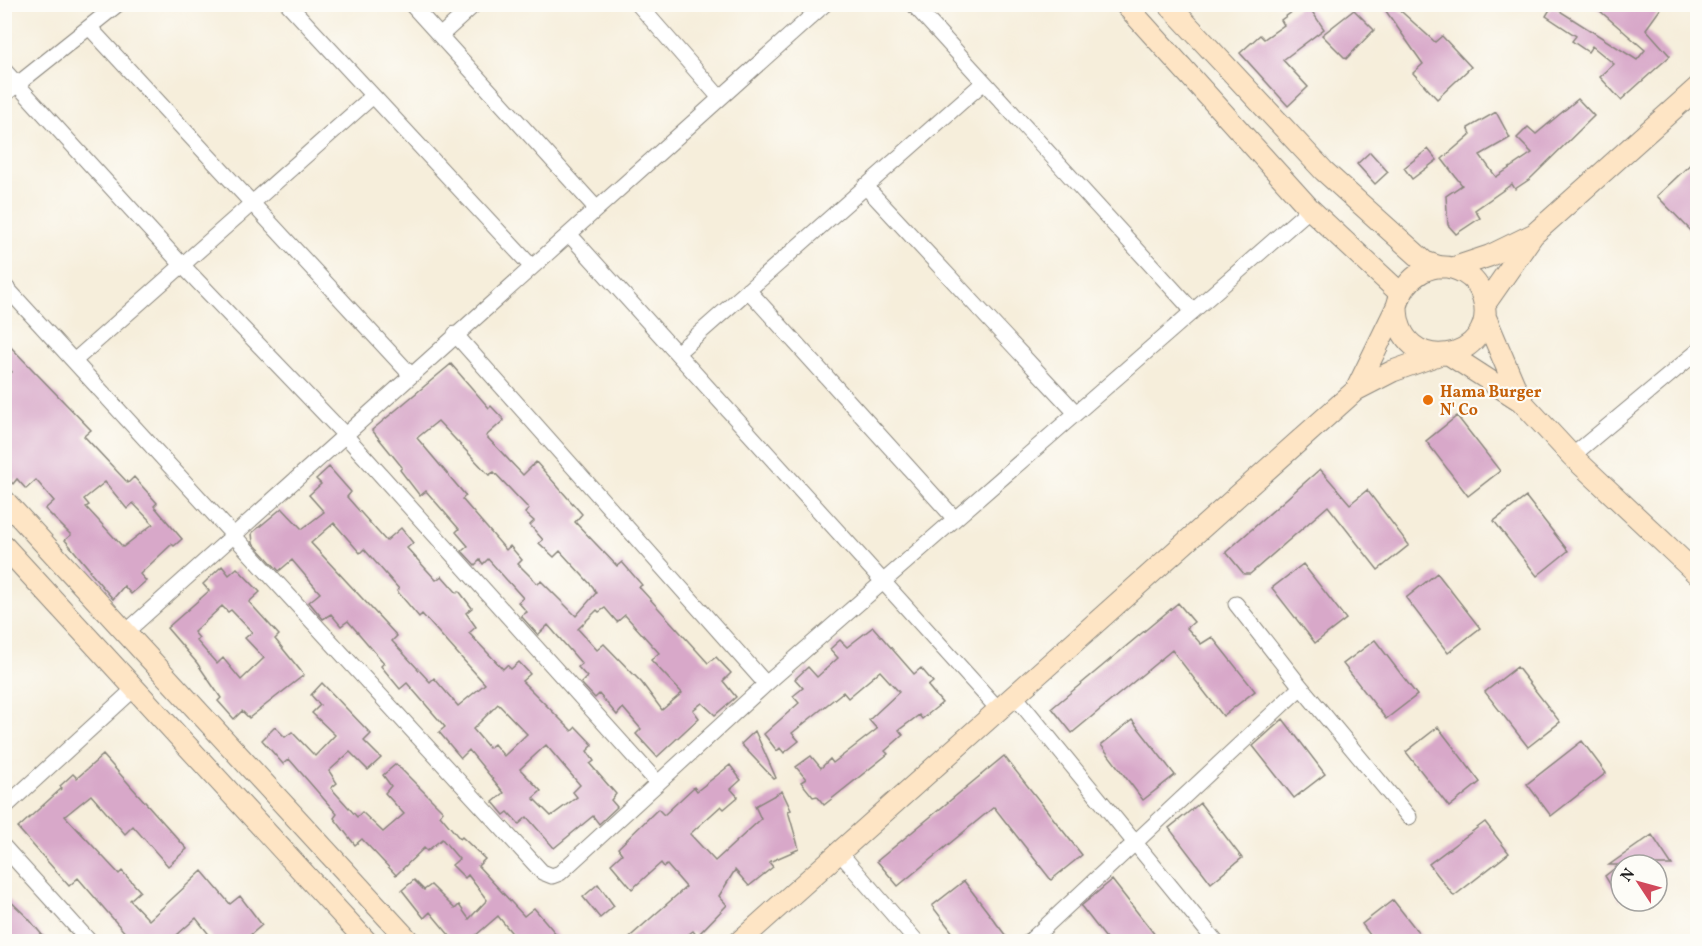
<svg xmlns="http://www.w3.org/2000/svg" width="1702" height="946" viewBox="0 0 1702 946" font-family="Vollkorn,serif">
  <rect width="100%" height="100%" fill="#fdfcf7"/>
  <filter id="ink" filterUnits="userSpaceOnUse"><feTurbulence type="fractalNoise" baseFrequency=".0167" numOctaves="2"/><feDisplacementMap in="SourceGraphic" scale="12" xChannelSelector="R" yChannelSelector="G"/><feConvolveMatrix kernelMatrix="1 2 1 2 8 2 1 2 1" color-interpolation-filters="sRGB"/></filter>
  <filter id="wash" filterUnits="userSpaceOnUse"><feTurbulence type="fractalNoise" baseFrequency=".008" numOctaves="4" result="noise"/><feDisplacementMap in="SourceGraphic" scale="24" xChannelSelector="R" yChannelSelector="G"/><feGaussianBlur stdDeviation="1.35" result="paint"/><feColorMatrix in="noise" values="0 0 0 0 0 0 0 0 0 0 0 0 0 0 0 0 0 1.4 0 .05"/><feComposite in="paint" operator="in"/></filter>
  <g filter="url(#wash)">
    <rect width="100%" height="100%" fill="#f6eedb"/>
    <g id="blocks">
      <!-- building -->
      <path fill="#d8a8c9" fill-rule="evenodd" d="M1303 4H1307L1324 29 1283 60 1308 87 1288 106 1240 53 1260 35 1264 39 1284 25 1281 20Z
        M1381 4H1393L1435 42 1442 36 1471 67 1437 99 1413 73 1423 64Z
        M1592 4H1664L1646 29 1670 56 1621 100 1600 77 1614 64 1592 46 1588 52 1572 41 1576 36 1546 16 1552 6 1637 60 1645 50Z
        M1354 10 1374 30 1346 59 1322 35Z
        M1578 99 1594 116 1530 179 1515 189 1512 184 1475 210 1480 218 1456 234 1448 225 1446 196 1462 185 1442 159 1471 134 1468 128 1496 112 1510 138 1480 155 1496 177 1532 153 1517 138 1528 127 1536 134Z
        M1428 149 1437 160 1412 179 1404 168Z
        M1370 152 1388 172 1375 184 1357 164Z
        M1698 157V238L1657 196Z
        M4 340 91 430 84 436 128 483 134 477 157 503 154 506 182 539 174 546 172 544 140 574 146 581 131 594 124 586 113 599 89 571 90 570 65 540 71 535 45 509 54 501 36 480 26 489 17 479 13 484 4 475V378L12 372 4 364ZM105 482 127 509 133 503 153 524 123 547 86 507 89 505 84 499Z
        M451 364 489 408 491 406 504 420 486 436 523 475 536 462 582 514 575 522 617 566 622 562 642 585 639 587 708 663 716 657 731 673 723 681 736 697 715 715 702 703 693 710 699 718 657 757 636 734 641 729 623 708 617 715 599 694 595 698 581 683 587 677 578 667 582 664 548 625 538 635 521 616 527 612 518 602 523 598 488 559 483 564 480 560 475 565 462 551 468 546 456 532 459 529 426 491 420 496 400 470 402 467 372 430ZM438 421 489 475 494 472 529 509 525 513 534 521 530 525 543 540 539 543 554 557 560 551 593 587 596 593 576 616 541 581 538 584 518 564 522 560 510 546 506 550 462 499 466 496 417 438ZM605 608 617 622 625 615 659 653 651 660 682 693 662 710 642 683 604 644 597 650 578 629 597 610 599 612Z
        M1457 416 1500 471 1468 496 1426 441Z
        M329 467 351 492 347 497 386 541 401 528 413 543 407 548 436 580 442 576 457 593 459 591 472 608 466 613 476 627 469 633 503 669 507 665 511 669 519 662 530 674 522 681 572 731 576 727 593 745 587 751 594 761 590 764 616 794 611 800 617 807 599 824 593 816 554 848 527 817 519 824 508 812 504 815 493 802 504 793 469 750 461 758 439 732 445 727 407 683 400 689 381 666 384 663 348 621 341 626 331 614 323 619 309 602 320 593 292 560 279 571 253 543 252 533 282 508 302 529 324 512 309 495 321 484 316 479ZM334 523 360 553 364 549 399 589 397 591 419 617 422 614 485 684 458 706 434 678 430 682 392 641 397 636 311 543ZM498 704 527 734 504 756 494 744 489 748 473 729ZM546 745 580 785 573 792 577 797 551 816 533 798 541 791 520 769Z
        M1320 469 1350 504 1367 490 1409 545 1378 570 1328 506 1250 574H1244L1226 552Z
        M1526 497 1568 551 1537 576 1494 521Z
        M1303 564 1346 619 1315 643 1272 588Z
        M222 566 229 575 237 568 260 592 249 602 279 635 275 639 304 675 249 718 242 711 234 719 218 701 221 698 197 663 167 628 209 591 203 584ZM222 606 228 612 231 610 252 632 245 638 264 658 241 680 223 658 217 664 196 640 199 638 194 632Z
        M1437 573 1480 628 1448 653 1406 598Z
        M1178 603 1194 622 1187 628 1201 644 1212 637 1255 691 1223 716 1172 650 1072 733 1052 708Z
        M873 627 914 674 921 668 933 682 928 686 942 703 922 719 919 715 899 730 903 735 885 751 888 754 824 805 817 796 813 797 801 782 806 779 796 767 811 756 821 768 830 759 833 763 877 729 869 720 899 692 880 671 848 698 843 692 792 733 799 741 784 753 780 748 777 751 764 734 799 703 793 696 803 688 795 679 808 667 817 677 838 658 830 649 840 640 847 647Z
        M1375 640 1417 695 1386 719 1343 664Z
        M1517 667 1560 722 1528 747 1485 692Z
        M322 683 371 734 364 741 381 758 368 770 350 752 329 771 337 783 331 788 357 817 362 812 383 832 404 814 385 793 391 786 383 775 396 764 443 811 440 815 460 839 462 837 485 859 478 866 524 916 534 908 563 942H519L498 916 468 942H455L430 912 424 918 402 890 414 880 424 890 431 885 455 909 459 905 469 919 487 900 468 875 465 878 452 865 459 859 442 839 427 851 424 848 396 875 362 839 355 845 334 818 337 814 289 759 283 764 262 740 275 727 285 737 292 732 315 756 335 735 312 713 320 705 311 695Z
        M1283 719 1325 774 1294 798 1253 746Z
        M1132 720 1175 775 1143 800 1101 745Z
        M1438 727 1480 782 1449 807 1406 752Z
        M755 731 776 778 774 779 741 744Z
        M1582 741 1606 773 1551 816 1527 784Z
        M103 755 187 849 168 866 133 826 125 834 91 795 65 816 119 874 122 871 140 891 130 900 149 920 202 871 230 904 240 896 262 925 242 942H215L196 918 169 942H133L78 878 69 886 18 828 62 788 60 786 73 774 77 778Z
        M1004 756 1082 855 1051 880 994 807 898 886 877 861Z
        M730 765 741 780 731 789 738 797 724 809 721 806 690 834 715 861 761 819 755 806 782 791 791 810 788 811 799 849 769 862 773 867 749 886 735 870 719 896 727 905 697 936 693 931 678 942H624L686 887 667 865 664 867 661 863 632 889 611 864 622 854 618 848 658 809 664 815 694 787 697 791Z
        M1200 803 1242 858 1211 883 1169 828Z
        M1485 822 1509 853 1454 896 1429 864Z
        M1652 835 1672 865H1621V902L1605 876 1619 865H1609Z
        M1112 880 1155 935 1147 942H1109L1081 906Z
        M964 881 1006 936 999 942H960L932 906Z
        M598 884 614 906 600 918 583 897Z
        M4 895 28 918 48 942H13L4 931Z
        M1393 900 1426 942H1375L1362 924Z"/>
    </g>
  </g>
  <g filter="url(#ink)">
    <use href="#blocks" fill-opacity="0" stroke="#89857c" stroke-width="1.5"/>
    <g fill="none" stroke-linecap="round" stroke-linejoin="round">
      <!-- street casing -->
      <g stroke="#89857c" stroke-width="17">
        <path id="street" d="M288 4 531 266
          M411 4 596 208
          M638 4 720 98
          M913 4 1193 311
          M90 28 410 374
          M440 36 475 4
          M4 70 183 266 344 434 657 782
          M4 95 118 4
          M865 186 1076 413
          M569 234 999 710
          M4 285 542 872 552 876 560 873 766 684 1310 209
          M748 290 955 519
          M455 334 766 684
          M677 353 983 83
          M74 361 373 96
          M1572 456 1698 351
          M1236 604 1301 687 1409 817
          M126 632 825 4
          M1015 696 1216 942
          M4 808 135 688
          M4 847 90 942
          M839 852 917 942
          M1029 942 1301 687"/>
      </g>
      <!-- secondary casing -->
      <g stroke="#89857c" stroke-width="23">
        <path id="secondary" d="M1125 4 1310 209 1401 294
          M1168 4 1324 171 1425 262 1440 267
          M1453 268 1489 256 1532 235
          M1485 304 1533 235 1698 87
          M1485 316 1521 401
          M1450 355 1521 401 1572 456 1698 575
          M1356 390 1397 306C1405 276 1434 256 1464 273 1473 278 1480 287 1483 298 1501 361 1397 381 1397 306
          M4 500 410 942
          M4 546 367 942
          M739 942 1356 390 1393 371 1438 355"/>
      </g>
      <!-- street -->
      <use href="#street" stroke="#fff" stroke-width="15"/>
      <!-- secondary -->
      <use href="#secondary" stroke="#fee5c5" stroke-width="21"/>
    </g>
  </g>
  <!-- markers -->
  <circle fill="#e8710a" stroke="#fdfcf7" stroke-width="2" cx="1428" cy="400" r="6"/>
  <g text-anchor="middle" stroke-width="4.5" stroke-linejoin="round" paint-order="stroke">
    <!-- food labels -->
    <g font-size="16" font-weight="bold" fill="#c56008" stroke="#fdfcf7" text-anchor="start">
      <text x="1440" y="397">Hama Burger<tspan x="1440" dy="18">N' Co</tspan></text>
    </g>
  </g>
  <!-- margin -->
  <rect width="1702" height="946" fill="none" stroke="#fdfcf7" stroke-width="24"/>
  <!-- north arrow -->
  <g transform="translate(1639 883) rotate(306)"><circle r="28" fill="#fdfcf7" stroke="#a3a29f" stroke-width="1.5"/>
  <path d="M0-4.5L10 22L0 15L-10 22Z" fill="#d1495b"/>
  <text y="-9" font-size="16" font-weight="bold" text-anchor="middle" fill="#1c1c1c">N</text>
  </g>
</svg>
